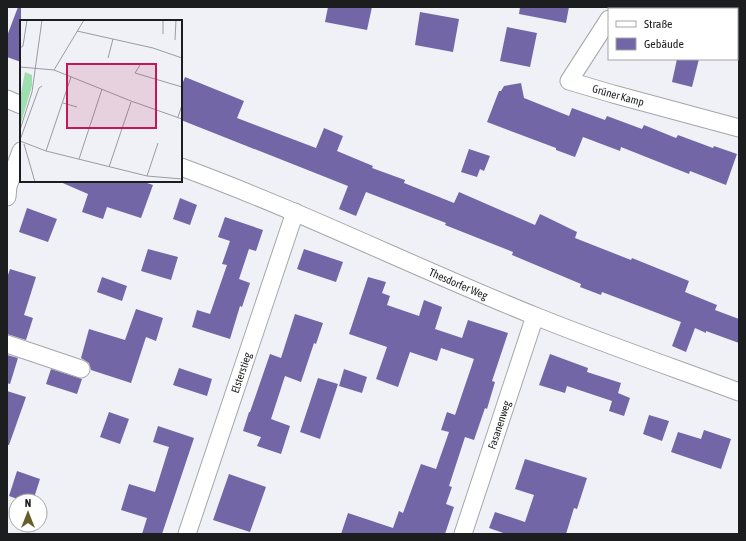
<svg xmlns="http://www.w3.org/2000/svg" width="746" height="541" viewBox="0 0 746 541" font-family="'Asap Condensed',sans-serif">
  <rect width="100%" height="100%" fill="#eff1f6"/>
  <!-- building -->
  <path fill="#7366a6" d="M18 7H21V62L7 57V36Z
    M328 7H372L367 30 325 22Z
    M520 7H569L566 23 519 14Z
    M420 12 459 19 453 52 415 45Z
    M507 27 537 33 530 67 500 61Z
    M677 59H699L692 87 672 82Z
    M185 77 244 101 237 118 316 148 324 128 343 136 337 151 373 166 372 168 405 180 404 183 454 203 459 192 535 225 540 214 577 232 575 238 631 260 632 258 689 281 685 292 717 305 715 310 739 319V343L706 331V333L695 328 686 352 672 346 681 322 602 292 601 295 580 287 581 284 512 255 513 252 445 225 446 223 366 192 356 216 339 209 348 186 181 120V87Z
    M521 83 524 98 569 116 572 108 605 120 607 116 642 129 644 125 676 138 678 135 713 148 714 146 737 154 726 185 690 171 689 174 621 147 620 151 583 137 575 157 556 150V148L487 122 499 91H501L504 86Z
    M469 149 490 156 484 171 480 169 477 177 461 172Z
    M58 181H141L153 185 141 218 107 207 103 219 82 212 88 194Z
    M180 198 197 205 190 225 173 219Z
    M27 208 57 219 48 242 19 232Z
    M225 217 263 230 256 251 249 249 239 279 250 283 242 307 240 306 230 339 192 327 197 310 210 314 227 265 222 264 230 241 218 237Z
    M148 249 178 257 171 280 141 271Z
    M304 249 343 262 336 282 297 269Z
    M10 269 36 277 24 315 33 318 26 340 7 334V278Z
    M102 277 127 286 122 301 97 292Z
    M368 277 386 282 382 293 390 296 387 305 419 316 424 300 442 307 435 329 462 338 468 320 508 333 492 381 495 382 487 409 485 408 474 440 465 437 449 486 452 487 446 504 454 507 445 534H341L348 513 393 528 399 511 403 513 421 464 436 469 449 432 441 430 447 412 455 415 474 359 441 348 437 361 410 352 398 387 376 379 387 347 349 334Z
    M136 309 163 318 156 341 146 337 131 383 91 370 89 363 81 358 89 329 125 340Z
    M295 314 323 323 316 344 314 343 301 382 285 376 271 419 290 426 281 454 257 446 261 437 243 431 249 412H250L270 354 281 358Z
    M550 354 588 368 587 372 621 383 618 393 630 398 624 416 609 411 612 401 567 386 565 393 539 385Z
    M7 355 18 358 10 384 7 383Z
    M179 368 212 379 207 396 173 385Z
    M51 369 82 379 77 394 46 384Z
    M344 369 367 377 362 393 339 386Z
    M318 378 338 384 320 439 300 432Z
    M7 391 26 397 9 445H7Z
    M109 412 129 419 120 444 100 437Z
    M649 415 669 421 662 441 643 434Z
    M158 426 194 438 162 534H142L147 518 121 510 129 484 155 492 169 447 153 442Z
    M704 430 731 439 721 469 671 452 678 432 701 439Z
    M525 459 587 478 577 509 574 508 566 534H506L489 528 495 512 525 522 534 495 515 489Z
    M17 471 40 479 33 501H23L9 496Z
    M229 474 266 487 250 532 213 520Z"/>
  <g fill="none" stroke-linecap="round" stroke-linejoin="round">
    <!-- minor casing -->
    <g stroke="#a4a6aa" stroke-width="19">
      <g id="minor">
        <path id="s1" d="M609 19 569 81 613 94 739 128"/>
        <path d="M7 99 21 105"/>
        <path id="s2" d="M181 167C301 211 416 268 535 316 602 343 671 367 739 392"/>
        <path d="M7 197 8 186 21 151"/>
        <path d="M7 344 81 369"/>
        <path id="s3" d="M187 534 295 212"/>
        <path id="s4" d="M463 534 535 316"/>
      </g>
    </g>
    <!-- minor -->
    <use href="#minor" stroke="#fff" stroke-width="17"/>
  </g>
  <g text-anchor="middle" stroke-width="4" stroke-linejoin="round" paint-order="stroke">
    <!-- street labels -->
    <g font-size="11" fill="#1c1d1f" stroke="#fff">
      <text dy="4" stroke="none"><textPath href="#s1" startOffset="125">Grüner Kamp</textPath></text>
      <text dy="4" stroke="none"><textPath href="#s2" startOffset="301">Thesdorfer Weg</textPath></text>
      <text dy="4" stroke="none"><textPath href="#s3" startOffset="170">Elsterstieg</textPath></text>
      <text dy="4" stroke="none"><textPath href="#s4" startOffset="115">Fasanenweg</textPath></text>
    </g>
  </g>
  <!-- overview -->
  <g transform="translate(20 20)">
    <rect width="162" height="162" fill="#eff1f6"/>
    <path d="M5 52 12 55V66L0 106V78Z" fill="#9fdeae"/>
    <path fill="none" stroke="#9b9ca0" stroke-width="1" d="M143 0V14M57 11 133 28 162 38M155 20 156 0M0 28 3 26 7 0M88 38 93 19M120 45 115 53 162 67M0 47 34 50 111 81 162 99M34 50 64 0M43 83 57 87M158 97 162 85M0 110 12 72 22 0M0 120 19 68 22 66M0 121 26 131 127 156 162 159M4 124 15 162M26 131 51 57M59 139 82 69M89 147 111 82M127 156 138 123"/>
    <path fill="#c2185b" fill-opacity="0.15" stroke="#c2185b" stroke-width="2" d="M47 44H136V108H47Z"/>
    <rect width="162" height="162" fill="none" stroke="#1c1d1f" stroke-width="2"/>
  </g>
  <!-- border -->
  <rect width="746" height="541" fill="none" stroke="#1c1d1f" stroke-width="16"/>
  <!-- legend -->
  <rect x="608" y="8" width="130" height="52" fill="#ffffff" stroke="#a4a5a5"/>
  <rect x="616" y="21" width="20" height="6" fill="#ffffff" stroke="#a4a5a5"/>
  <text x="644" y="28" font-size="12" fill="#1c1d1f">Straße</text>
  <rect x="616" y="38" width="20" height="12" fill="#7366a6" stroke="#a4a5a5"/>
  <text x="644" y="48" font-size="12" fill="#1c1d1f">Gebäude</text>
  <!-- north arrow -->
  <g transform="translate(28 513)"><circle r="19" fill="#ffffff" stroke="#a4a5a5"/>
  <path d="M0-3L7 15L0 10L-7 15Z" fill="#685e2b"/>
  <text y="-6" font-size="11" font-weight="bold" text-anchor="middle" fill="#1c1d1f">N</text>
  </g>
</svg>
